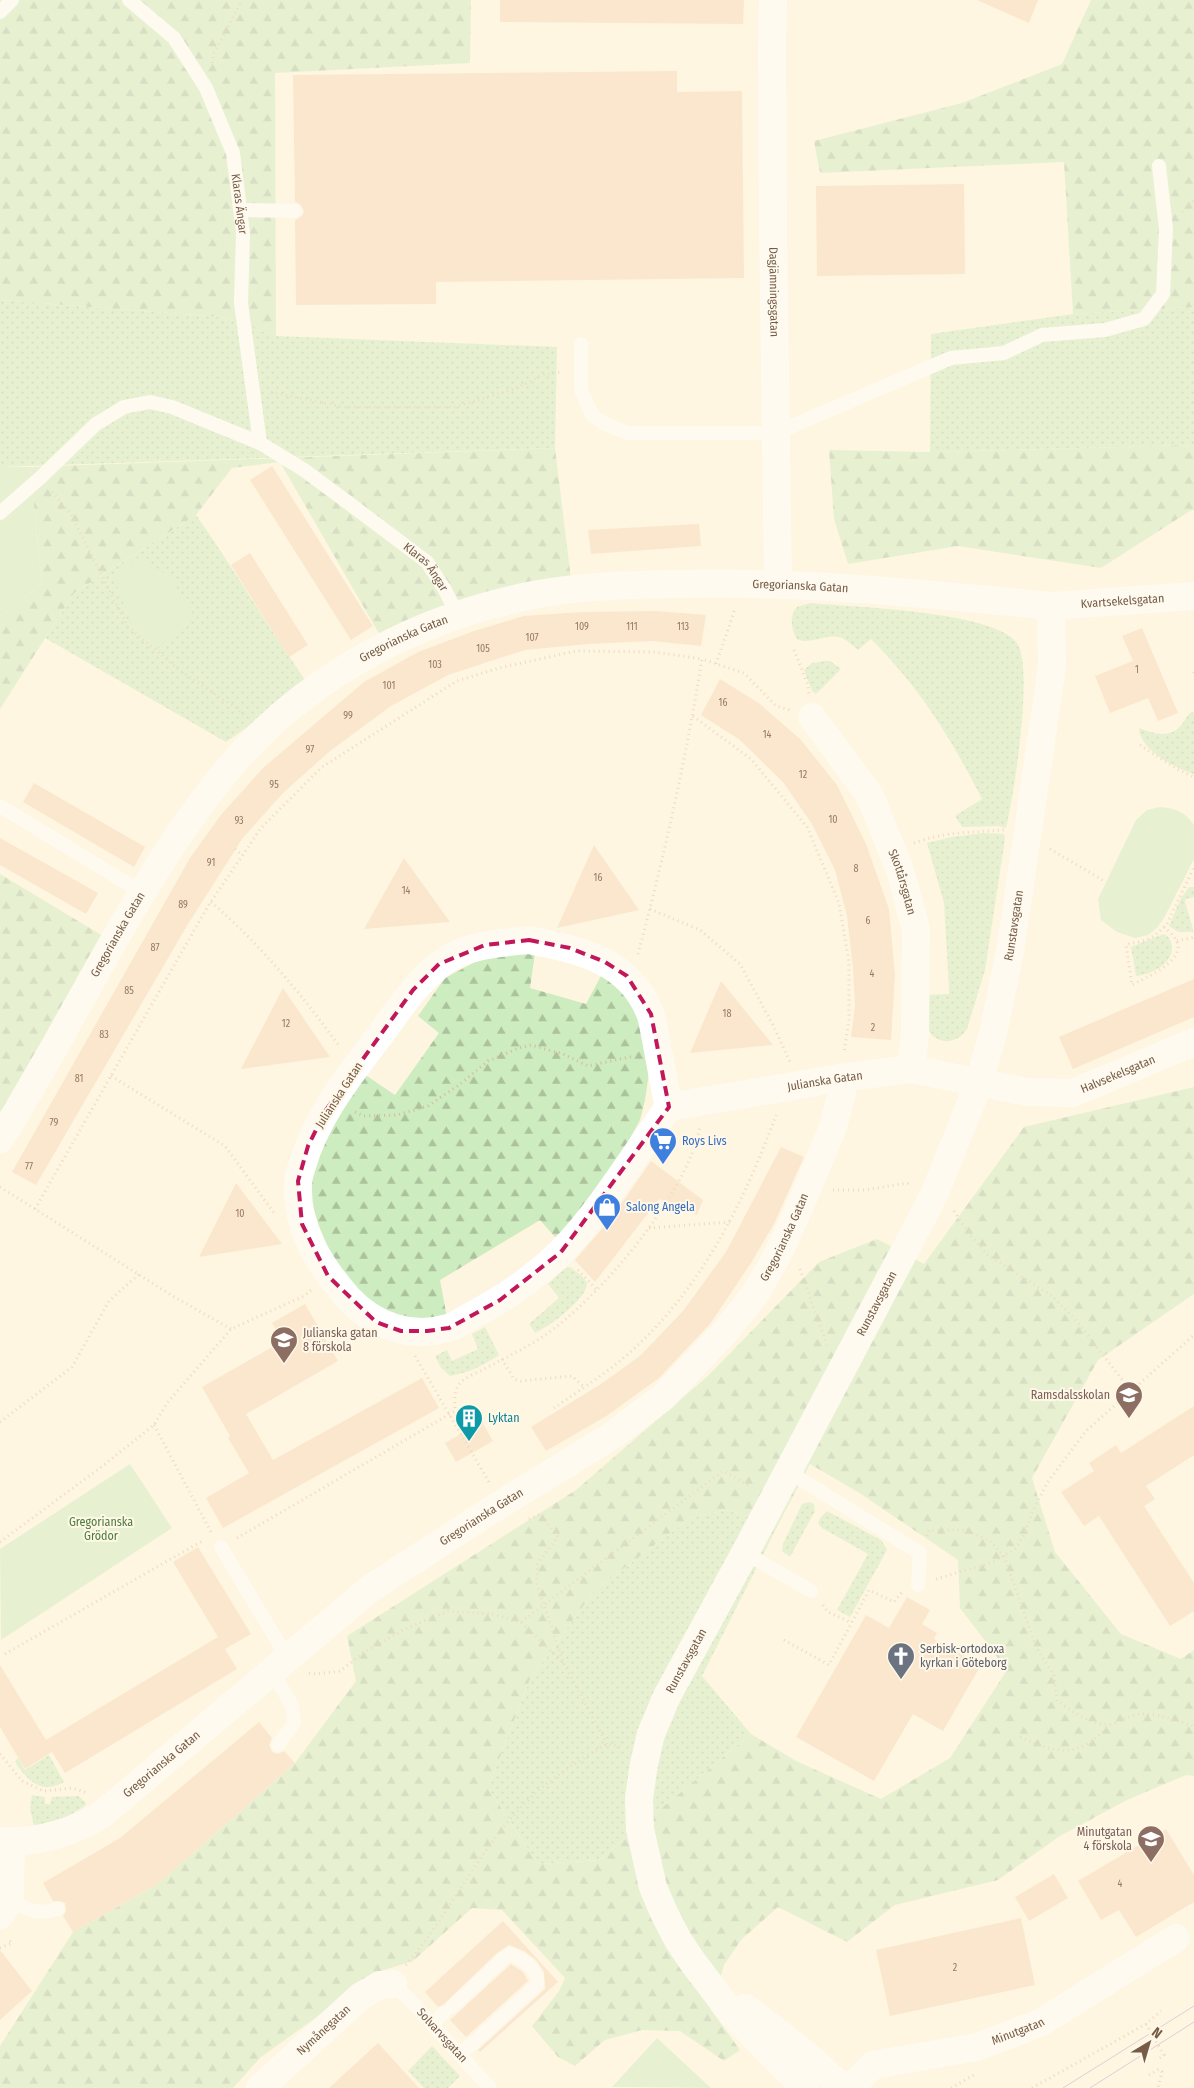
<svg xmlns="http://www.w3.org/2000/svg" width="1194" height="2088" viewBox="0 0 1194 2088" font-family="'Fira Sans Condensed',sans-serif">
  <defs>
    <pattern id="grass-dots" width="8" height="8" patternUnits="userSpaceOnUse" patternTransform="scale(1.25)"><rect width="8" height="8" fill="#cdecbf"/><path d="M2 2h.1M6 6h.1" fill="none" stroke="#abc29d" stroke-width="1.8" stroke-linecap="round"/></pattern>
    <pattern id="forest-firs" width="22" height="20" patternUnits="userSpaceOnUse" patternTransform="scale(1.25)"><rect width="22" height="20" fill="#cdecbf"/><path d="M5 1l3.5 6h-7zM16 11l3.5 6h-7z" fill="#abc29d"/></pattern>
  </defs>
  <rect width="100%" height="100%" fill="#fef5e1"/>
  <!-- grass -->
  <path fill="url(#grass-dots)" d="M0 300 221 317 276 336 557 347 555 448 0 467Z
    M1194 307V445L930 452 931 334 1073 314Z
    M196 515C235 570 269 629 308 684L226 742 45 638 74 593Z
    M810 603C851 607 994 611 1017 643 1034 667 1014 796 1006 828L998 826 962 827 955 816 982 799C951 738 920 688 871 639L858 650C853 646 848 641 842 638 827 632 810 646 797 639 791 630 789 615 797 607Z
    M825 661H830L841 669 816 694 812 691 804 670 812 663Z
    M1192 712 1194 714V774C1175 768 1140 750 1139 728 1154 734 1171 739 1182 724 1186 719 1187 715 1192 712Z
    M983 833 1004 834 1005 839 985 970 967 1029C957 1045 935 1046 927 1027 923 1019 926 1004 927 995L949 994V988L944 903 927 843 952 837Z
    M1189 887H1194V897L1186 899 1185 902 1194 932H1178L1169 926 1181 898Z
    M1163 934C1169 936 1171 940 1172 946 1174 963 1151 975 1136 976L1131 947Z
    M570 1267 583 1277 587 1283C588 1298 548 1328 535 1333L529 1324 559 1298 548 1284 564 1269Z
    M485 1327 499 1355C485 1365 468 1373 450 1376L441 1368 435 1356 447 1350 452 1361 478 1349 472 1334Z
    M809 1502 814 1504 815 1511 790 1557 782 1551 783 1544 802 1504Z
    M726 1510 778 1525 702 1676 751 1734 599 1860 538 1864 488 1788 530 1679 594 1591 690 1518Z
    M827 1511 881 1540 887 1550 850 1617 837 1610 868 1554 822 1528 818 1523 820 1518Z
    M49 1755 64 1782C41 1795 28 1781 15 1762L18 1758 25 1770Z
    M32 1795 45 1797V1804H50L52 1797 79 1796 86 1803 85 1806 65 1818 34 1826 30 1809Z
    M432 2046 460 2076 448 2088H424L408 2071Z"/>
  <!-- forest -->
  <path fill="url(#forest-firs)" fill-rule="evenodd" d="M0 0H471L470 63 275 73 276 336 221 317 0 300Z
    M1091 0H1194V307L1073 314 1064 162 820 173 814 141 962 103 1062 64Z
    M1194 445V510L1190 511 1101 568 958 546 848 564 834 519 829 450 930 452Z
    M555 448 571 579 381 637 280 462 232 468 196 515 74 593 0 709V617L42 584 30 467Z
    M0 874 103 936 0 1113Z
    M535 953 530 988 586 1004 601 976 621 987 640 1018 650 1066 645 1100 640 1120 625 1147 577 1218 555 1237 540 1220 440 1280 447 1318 421 1321 387 1315 361 1297 337 1269 319 1226 305 1181 312 1150 364 1074 395 1095 439 1033 418 1016 445 978 488 955Z
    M1194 1087V1294L1098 1360 1032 1478 1055 1552 1121 1634 1181 1659 1194 1650V1776L1186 1775 1127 1800 1060 1836 998 1880 895 1905 847 1942 778 1907 741 1940 724 1965 711 2010 740 2050 724 2061 680 2031 642 2030 605 2040 575 2066 558 2057 532 2026 559 1991 565 1978 502 1910 472 1908 413 1961 381 1971 261 2057 233 2088H0V2046L73 1932 158 1884 295 1763 356 1681 347 1636 576 1490 709 1375 819 1262 877 1239 924 1264 1024 1127ZM810 1464 861 1494 958 1560 960 1608 1007 1670 950 1758 881 1799 796 1761 751 1734 599 1860 538 1864 488 1788 530 1679 594 1591 690 1518 726 1510 778 1525Z"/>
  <!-- green -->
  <path fill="#cdecbf" d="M0 467H30L42 584 0 617Z
    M139 557 170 577 194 616 157 648 133 627 113 576Z
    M1159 807C1174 808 1185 811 1194 825V859L1164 918 1157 928 1148 935 1135 938 1117 932 1101 920 1098 899 1136 820 1147 810Z
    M130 1464 172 1528 1 1640 0 1549Z
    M657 2038 711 2088 612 2087Z"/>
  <!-- building -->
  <path fill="#f5d6b7" d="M500 0H744L743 24 500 22Z
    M977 0H1038L1029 23Z
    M677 71V92L742 91 744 278 436 282V304L296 305 295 220 302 216 304 211 300 204 295 202 293 75Z
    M964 184 965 274 817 276 816 186Z
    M272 466 373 626 351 640 250 480Z
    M699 524 701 546 591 554 588 530Z
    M250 553 308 645 289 657 231 565Z
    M656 611 706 615 701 646 652 641 588 644 525 650 448 675 391 706 330 751 283 793 242 839 185 929 36 1185 12 1172 190 858 220 816 263 768 364 682 418 652 474 631 524 616 582 612Z
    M1142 628 1178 713 1158 721 1148 698 1110 713 1095 676 1133 661 1122 636Z
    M720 679 760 704 801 740 837 785 866 844 889 909 895 976 891 1040 851 1037 855 1006 853 968 847 916 835 870 812 824 783 782 740 740 701 715Z
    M34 783 145 847 134 867 23 802Z
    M0 838 98 893 86 914 0 865Z
    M594 845 639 910 557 928Z
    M404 858 450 922 364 929Z
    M1194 979V1017L1073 1069 1059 1037Z
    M721 981 773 1045 690 1053Z
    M283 988 330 1057 241 1069Z
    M781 1147 804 1157 774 1224 751 1263 710 1324 659 1378 608 1415 546 1451 531 1427 601 1384 640 1356 683 1311 726 1252Z
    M651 1161 703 1200 697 1215 659 1199 595 1282 575 1260 613 1216Z
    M236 1183 282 1244 199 1257Z
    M305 1304 338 1361 246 1414 273 1460 422 1378 439 1408 223 1528 206 1498 249 1473 228 1438 230 1436 202 1387 283 1341 272 1323Z
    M1194 1406V1455L1146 1486 1155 1499 1144 1506 1194 1583V1611L1170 1626 1099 1516 1084 1526 1061 1492 1094 1471 1089 1463 1116 1445 1121 1453Z
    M482 1422 493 1441 456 1462 445 1443Z
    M198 1547 251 1634 225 1649 237 1669 65 1773 52 1752 25 1769 0 1727V1665L46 1740 218 1637 173 1562Z
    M907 1597 930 1610 922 1624 937 1633 934 1639 981 1665 943 1731 913 1714 874 1781 796 1737 866 1615 889 1628Z
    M259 1722 272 1738 269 1745 272 1752 278 1754 284 1751 295 1763 158 1884 73 1932 63 1916 66 1911 65 1903 60 1901H53L43 1883 120 1838Z
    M1166 1829 1194 1875V1902L1136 1937 1119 1910 1101 1920 1078 1881Z
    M1054 1874 1068 1898 1029 1921 1015 1897Z
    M1021 1918 1035 1985 890 2016 876 1950Z
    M503 1921 558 1982 480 2052 478 2050 545 1989 544 1972 536 1960 524 1951 509 1945 497 1953 444 2004 438 2007 425 1992Z
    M0 1950 32 1991 0 2020Z
    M511 1964 523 1972 528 1981 466 2037 450 2020Z
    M378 2043 419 2088H329Z"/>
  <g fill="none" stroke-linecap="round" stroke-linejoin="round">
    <!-- path -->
    <path stroke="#d9b99a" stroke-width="3" stroke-dasharray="1 4" stroke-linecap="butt" d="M212 63 214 53 242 0
      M1182 212 1194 200
      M271 392 343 407H455L517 388 542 375 562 372
      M52 492 70 513 128 627 178 669 236 708 244 715
      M794 650 808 685 809 694
      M716 664 735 609
      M1194 672V677
      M693 716 751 759 807 827 839 903 849 962V1020L844 1053
      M1140 745 1177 769 1194 777
      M914 843C943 832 974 832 1004 830
      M235 849 242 855
      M1050 849 1106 882
      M211 902C260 944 302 995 340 1047
      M650 909 700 930 740 964 773 1025 790 1062
      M1164 927C1168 931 1175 936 1177 942 1185 961 1145 978 1132 985L1126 945C1131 943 1135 943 1139 942 1151 940 1159 932 1167 924L1194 867
      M1177 941 1194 937
      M638 954C664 857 686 759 702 659L744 673 776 706 790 710
      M111 1076 225 1146 274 1213
      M355 1112 364 1116 397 1115 428 1106 459 1085 488 1061 519 1048 531 1045 563 1054 588 1066 634 1056
      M0 1187 176 1298 231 1329
      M833 1190H865L907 1183 911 1185
      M35 1209 208 906 261 828 322 767 457 681 499 668 576 651 655 652 702 659
      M954 1211 970 1235 988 1255 1052 1296 1075 1319 1131 1391
      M649 1228 730 1222
      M800 1269 827 1345
      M578 1270 597 1290
      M415 1356 489 1482
      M502 1359 514 1379 521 1381 572 1376 584 1387
      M554 1408C574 1394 596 1380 616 1364 695 1301 742 1208 776 1115
      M0 1422 72 1367 109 1301 139 1274
      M154 1425 211 1532
      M529 1519 540 1514 558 1537 537 1564V1585L564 1664 607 1744
      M927 1536 929 1530H966L990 1541 1004 1556 1037 1649 1054 1675 1057 1701C1069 1709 1097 1729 1112 1724 1124 1720 1133 1713 1145 1714 1161 1714 1179 1722 1194 1726
      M237 1538 455 1411C455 1400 453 1391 461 1382 466 1377 477 1373 484 1369 503 1359 522 1350 541 1338 598 1300 688 1194 700 1126
      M0 1542 100 1468 154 1425 167 1403 231 1329 304 1296 311 1290
      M936 1579 993 1562 1015 1549 1024 1535 1032 1513 1047 1483 1086 1431 1194 1335
      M823 1605 828 1612 852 1623
      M521 1622 723 1471 751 1487
      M784 1640 829 1665 869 1590 894 1602 902 1592
      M5 1654 204 1540
      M309 1673 316 1674 340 1671 363 1653 405 1629 448 1611 492 1614 521 1622 563 1663
      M1020 1737C1059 1755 1079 1758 1110 1725
      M0 1754 22 1781 44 1791 72 1788 88 1793
      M0 1948 12 1943 7 1938
      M406 1965C449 1915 477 1852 524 1804 548 1779 577 1762 607 1744L623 1747
      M1146 2024 1164 2055 1157 2060
      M1149 2075 1159 2069 1162 2072 1158 2088
      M951 2088 974 2075
      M1032 2088 1146 2024 1161 2011"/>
    <!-- lane -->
    <g stroke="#fff" stroke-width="14">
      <path id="s1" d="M129 0 174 38 206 88 233 153 243 233 241 303 260 443"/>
      <path d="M0 12 12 0"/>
      <path d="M240 210 295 211"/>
      <path d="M581 344V390L592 415 605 424 627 433H776L951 358 1004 353 1042 335 1105 330 1144 319 1163 294 1166 229 1159 166"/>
      <path id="s2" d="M0 513 40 478 96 424 124 407 150 402 172 407 260 443 304 470 350 504 427 562 445 590 457 614"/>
      <path d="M0 806 143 893"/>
      <path d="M787 1471 920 1553 918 1585"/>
      <path d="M221 1547 287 1657"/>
      <path d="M745 1553 811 1591"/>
      <path d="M271 1671 292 1705 294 1723 278 1745"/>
      <path d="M10 1899C29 1911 36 1915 58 1909"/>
      <path id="s3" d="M393 1984 412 2002 490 2088"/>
      <path d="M452 2007 503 1959 510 1954C523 1959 540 1970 537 1985L460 2055"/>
      <path d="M432 2024 444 2013"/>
    </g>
    <!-- street -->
    <g stroke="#fff" stroke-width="28">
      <path id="s4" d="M773 0 772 43 773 228 778 585"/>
      <path id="s5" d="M812 717 870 796 900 870 916 929 915 1035 911 1069"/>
      <path d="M529 940C580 950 629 960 650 1013 653 1021 654 1031 656 1039 660 1062 664 1084 669 1107 634 1155 603 1208 562 1251 536 1277 505 1298 473 1315 465 1319 456 1326 448 1328 411 1339 374 1326 348 1298 320 1266 296 1229 298 1184 298 1178 300 1172 302 1166 316 1117 349 1076 379 1036 397 1012 414 985 438 966 463 945 498 943 529 940Z"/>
      <path id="s6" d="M669 1107 840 1078 911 1069 1027 1092 1073 1093 1194 1042"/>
      <path id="s7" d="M0 1139C75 1021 132 889 220 779 293 686 404 623 519 598 570 586 624 585 676 584 802 581 926 594 1051 606"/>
      <path id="s8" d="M0 1841C36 1843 70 1834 101 1815L371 1588 493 1509 613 1435 663 1397 725 1332 755 1294 776 1258 796 1215 832 1130 842 1093 840 1078"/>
      <path d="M0 1915 10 1899 11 1842"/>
      <path id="s9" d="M260 2088 361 1996 380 1985 393 1984"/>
      <path id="s10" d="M850 2088 873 2065 977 2047 1040 2023 1176 1938"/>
    </g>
    <!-- secondary -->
    <g stroke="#fff" stroke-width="28">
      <path d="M746 2008 808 2056 843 2088"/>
      <path id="s11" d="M805 2088 733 2015 692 1961 678 1940 664 1913 653 1887 640 1829 639 1798 644 1764 651 1734 667 1696 745 1553 934 1195 979 1083 993 1033 1010 952 1052 667 1051 606 1194 596"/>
    </g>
    <!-- tram -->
    <path stroke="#b99fc7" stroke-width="1" d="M1063 2088 1194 2006
      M1090 2088 1194 2022"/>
  </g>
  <!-- marked area -->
  <path d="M0 0H1194V2088H0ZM529 940 570 948 605 962 627 976 651 1014 669 1107 561 1252 500 1300 449 1328 427 1331H401L376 1322 328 1276 302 1224 298 1181 308 1146 326 1110 413 990 439 964 485 945Z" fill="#fef5e1" fill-opacity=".55" fill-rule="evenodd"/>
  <path fill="none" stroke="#c2185b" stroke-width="4" stroke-dasharray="10 6" stroke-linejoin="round" d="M529 940 570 948 605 962 627 976 651 1014 669 1107 561 1252 500 1300 449 1328 427 1331H401L376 1322 328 1276 302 1224 298 1181 308 1146 326 1110 413 990 439 964 485 945Z"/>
  <!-- icons -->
  <defs>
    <g id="supermarket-pin" transform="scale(1.4375)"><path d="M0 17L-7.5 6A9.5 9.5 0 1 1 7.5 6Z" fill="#3f7fe0" stroke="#fff8e8"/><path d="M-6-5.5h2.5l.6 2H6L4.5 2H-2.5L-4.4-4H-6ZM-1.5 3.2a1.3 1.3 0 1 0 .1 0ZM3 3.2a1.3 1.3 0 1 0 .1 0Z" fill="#fff"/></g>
    <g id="shop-pin" transform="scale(1.4375)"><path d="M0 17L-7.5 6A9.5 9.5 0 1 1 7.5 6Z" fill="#3f7fe0" stroke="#fff8e8"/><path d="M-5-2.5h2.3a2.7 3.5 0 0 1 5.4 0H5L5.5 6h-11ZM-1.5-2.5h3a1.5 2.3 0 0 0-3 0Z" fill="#fff"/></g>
    <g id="school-pin" transform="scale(1.4375)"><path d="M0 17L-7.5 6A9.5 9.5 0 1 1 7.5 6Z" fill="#8d6e63" stroke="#fff8e8"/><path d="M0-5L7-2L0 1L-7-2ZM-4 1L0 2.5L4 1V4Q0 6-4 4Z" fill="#fff"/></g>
    <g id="building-pin" transform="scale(1.4375)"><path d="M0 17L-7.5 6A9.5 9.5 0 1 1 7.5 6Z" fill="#0f9aa8" stroke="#fff8e8"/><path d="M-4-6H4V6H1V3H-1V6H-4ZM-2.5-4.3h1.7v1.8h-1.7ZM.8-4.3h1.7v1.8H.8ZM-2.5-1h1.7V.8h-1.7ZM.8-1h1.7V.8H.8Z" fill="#fff"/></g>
    <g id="church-pin" transform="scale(1.4375)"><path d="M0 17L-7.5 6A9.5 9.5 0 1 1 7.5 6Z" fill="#6b7280" stroke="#fff8e8"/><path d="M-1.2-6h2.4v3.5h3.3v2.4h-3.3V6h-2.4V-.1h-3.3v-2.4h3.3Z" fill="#fff"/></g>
  </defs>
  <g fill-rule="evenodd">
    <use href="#supermarket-pin" x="663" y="1141"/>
    <use href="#shop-pin" x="607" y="1207"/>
    <use href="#school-pin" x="284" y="1340"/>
    <use href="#school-pin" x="1129" y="1395"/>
    <use href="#building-pin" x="469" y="1418"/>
    <use href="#church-pin" x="901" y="1656"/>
    <use href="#school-pin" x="1151" y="1839"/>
  </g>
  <g text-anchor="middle" stroke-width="4" stroke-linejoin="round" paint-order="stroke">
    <!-- number labels -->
    <g font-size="10" fill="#967a62">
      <text x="582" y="630">109</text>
      <text x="632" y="630">111</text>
      <text x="683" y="630">113</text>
      <text x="532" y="641">107</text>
      <text x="483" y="652">105</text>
      <text x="435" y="668">103</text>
      <text x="1137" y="673">1</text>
      <text x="389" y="689">101</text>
      <text x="723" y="706">16</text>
      <text x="348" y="719">99</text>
      <text x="767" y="738">14</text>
      <text x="310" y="753">97</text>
      <text x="803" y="778">12</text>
      <text x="274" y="788">95</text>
      <text x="833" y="823">10</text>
      <text x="239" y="824">93</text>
      <text x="211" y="866">91</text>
      <text x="856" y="872">8</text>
      <text x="598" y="881">16</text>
      <text x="406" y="894">14</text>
      <text x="183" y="908">89</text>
      <text x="868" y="924">6</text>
      <text x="155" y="951">87</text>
      <text x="872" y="977">4</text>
      <text x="129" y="994">85</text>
      <text x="727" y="1017">18</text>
      <text x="286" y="1027">12</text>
      <text x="873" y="1031">2</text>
      <text x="104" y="1038">83</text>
      <text x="79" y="1082">81</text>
      <text x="54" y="1126">79</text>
      <text x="29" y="1170">77</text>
      <text x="240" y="1217">10</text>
      <text x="1120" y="1887">4</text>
      <text x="955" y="1971">2</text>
    </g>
    <!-- street labels -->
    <g font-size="12" fill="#765c46" stroke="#fff8e8">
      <text dy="4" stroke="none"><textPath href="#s1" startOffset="240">Klaras Ängar</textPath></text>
      <text dy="4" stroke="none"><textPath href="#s4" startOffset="292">Dagjämningsgatan</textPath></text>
      <text dy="4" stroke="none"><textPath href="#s2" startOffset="516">Klaras Ängar</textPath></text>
      <text dy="4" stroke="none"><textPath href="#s7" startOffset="1061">Gregorianska Gatan</textPath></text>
      <text dy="4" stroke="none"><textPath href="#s11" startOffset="1695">Kvartsekelsgatan</textPath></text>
      <text dy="4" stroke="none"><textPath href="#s7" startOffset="656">Gregorianska Gatan</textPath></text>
      <text dy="4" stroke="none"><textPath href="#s5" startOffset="190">Skottårsgatan</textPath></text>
      <text dy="4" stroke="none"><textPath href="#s11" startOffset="1301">Runstavsgatan</textPath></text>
      <text dy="4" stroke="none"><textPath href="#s7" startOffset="236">Gregorianska Gatan</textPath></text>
      <text dy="4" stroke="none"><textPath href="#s6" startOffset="458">Halvsekelsgatan</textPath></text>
      <text dy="4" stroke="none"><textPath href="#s6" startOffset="158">Julianska Gatan</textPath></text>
      <text transform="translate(339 1095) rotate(-57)" y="4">Julianska Gatan</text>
      <text dy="4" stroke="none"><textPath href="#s8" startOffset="1010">Gregorianska Gatan</textPath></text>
      <text dy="4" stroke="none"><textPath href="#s11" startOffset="896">Runstavsgatan</textPath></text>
      <text dy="4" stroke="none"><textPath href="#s8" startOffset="590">Gregorianska Gatan</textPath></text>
      <text dy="4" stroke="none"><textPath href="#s11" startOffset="491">Runstavsgatan</textPath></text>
      <text dy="4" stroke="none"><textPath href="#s8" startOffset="185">Gregorianska Gatan</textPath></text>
      <text dy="4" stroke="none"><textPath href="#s9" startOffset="86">Nymånegatan</textPath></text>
      <text dy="4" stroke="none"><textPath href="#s10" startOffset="182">Minutgatan</textPath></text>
      <text dy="4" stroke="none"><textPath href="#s3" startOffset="71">Solvarvsgatan</textPath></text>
    </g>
    <!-- shop labels -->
    <g font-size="12" fill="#366cbe" stroke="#fff8e8" text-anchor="start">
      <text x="682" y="1145">Roys Livs</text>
      <text x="626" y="1211">Salong Angela</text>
    </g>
    <!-- education labels -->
    <g font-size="12" fill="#785e54" stroke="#fff8e8" text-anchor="end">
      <text x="303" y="1337" text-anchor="start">Julianska gatan<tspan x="303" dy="14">8 förskola</tspan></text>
      <text x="1110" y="1399">Ramsdalsskolan</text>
      <text x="1132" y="1836">Minutgatan<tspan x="1132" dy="14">4 förskola</tspan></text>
    </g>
    <!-- culture labels -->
    <g font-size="12" fill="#0d838f" stroke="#fff8e8" text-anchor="start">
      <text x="488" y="1422">Lyktan</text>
    </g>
    <!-- park labels -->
    <g font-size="12" fill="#4a7d3d" stroke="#fff8e8">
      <text x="101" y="1526">Gregorianska<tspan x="101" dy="14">Grödor</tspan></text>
    </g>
    <!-- worship labels -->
    <g font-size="12" fill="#5b616d" stroke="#fff8e8" text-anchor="start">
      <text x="920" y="1653">Serbisk-ortodoxa<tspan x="920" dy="14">kyrkan i Göteborg</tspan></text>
    </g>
  </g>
  <!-- north arrow -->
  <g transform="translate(1149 2043) rotate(38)" stroke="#fff8e8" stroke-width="4" paint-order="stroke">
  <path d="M0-4L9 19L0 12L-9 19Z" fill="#765c46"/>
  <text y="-8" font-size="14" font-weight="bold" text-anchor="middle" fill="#765c46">N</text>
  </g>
</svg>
